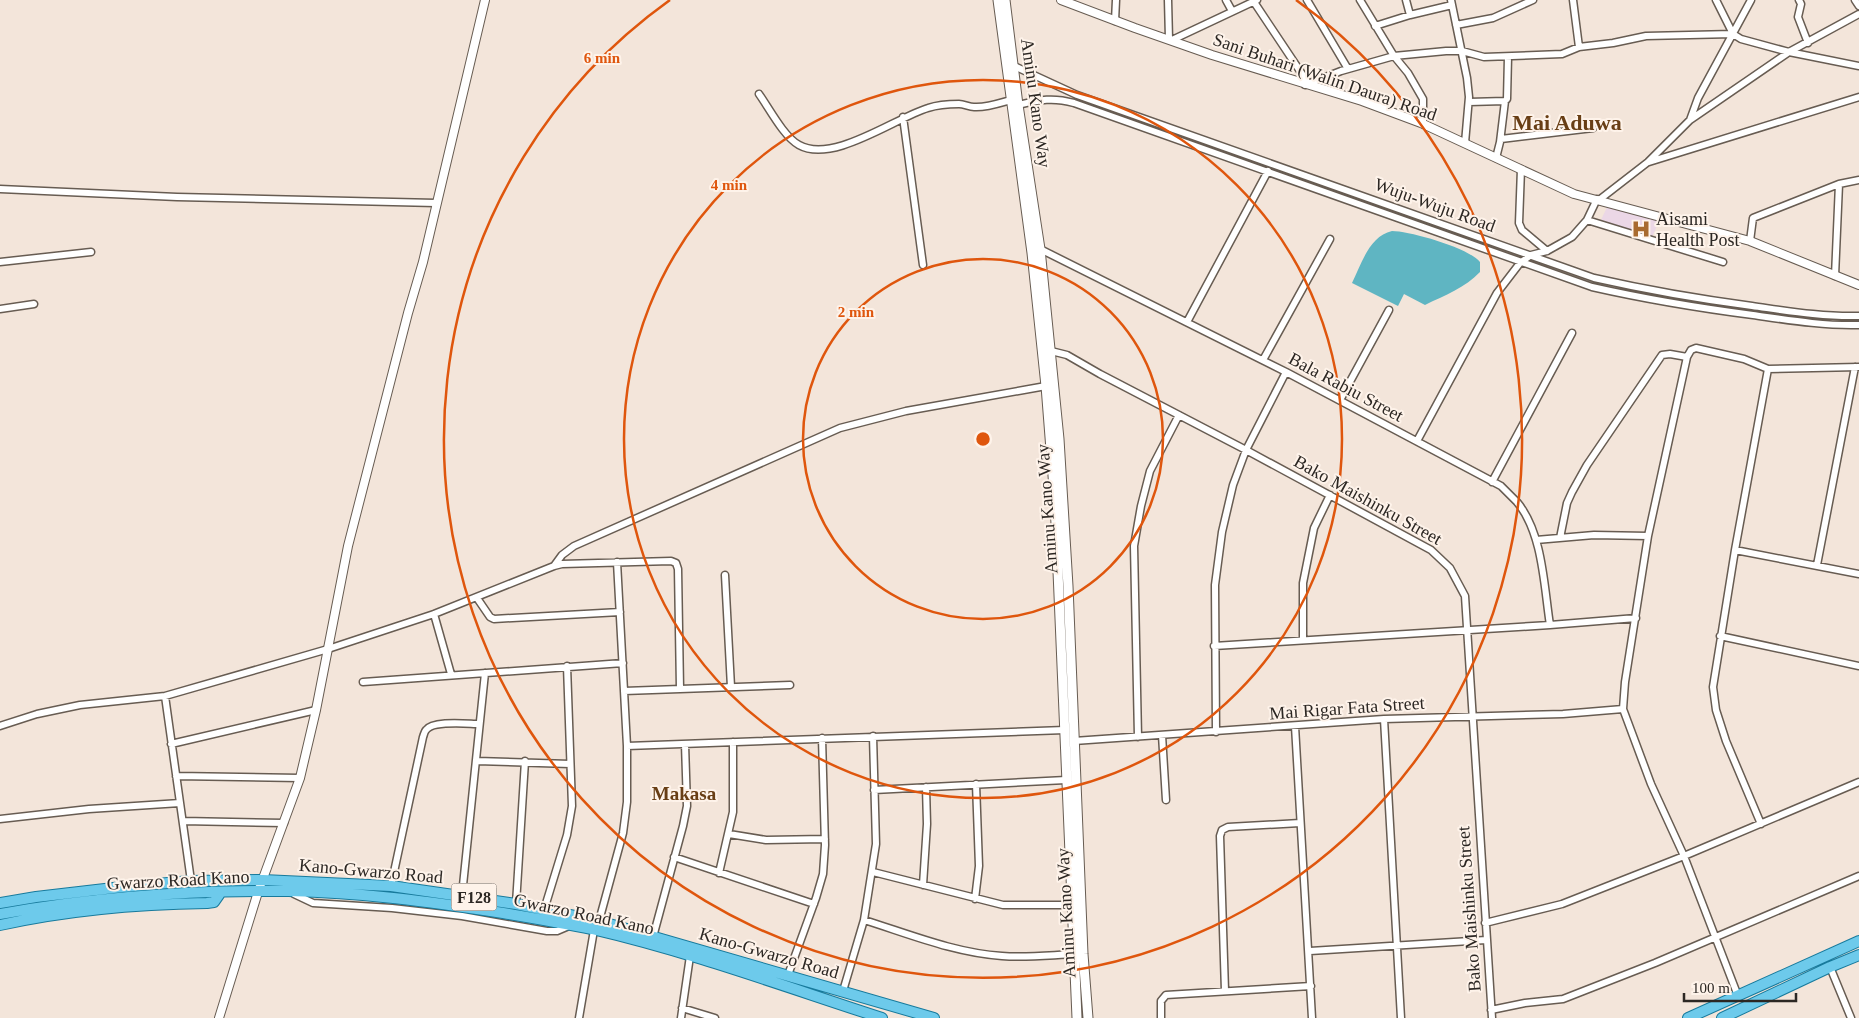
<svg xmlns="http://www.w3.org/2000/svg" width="1859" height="1018" viewBox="0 0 1859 1018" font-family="'Times New Roman',serif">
  <rect width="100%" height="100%" fill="#f3e5da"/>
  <!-- medical -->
  <path fill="#ebd7e6" d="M1608 205 1660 219 1652 237 1601 220Z"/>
  <!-- water -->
  <path fill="#5fb5c2" d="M1392 231C1410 231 1469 248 1480 262V272C1465 288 1445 295 1425 305L1404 294 1398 306 1352 283C1361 265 1369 236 1392 231Z"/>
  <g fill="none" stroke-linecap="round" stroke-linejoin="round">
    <!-- minor casing -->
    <g stroke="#675c52" stroke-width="9">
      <path id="minor" d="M1168 0 1169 39
        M1226 0 1232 11
        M1307 0 1348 69
        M1360 0 1394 56 1408 73 1423 99V124
        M1406 0 1410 15
        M1451 0 1467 78 1469 97 1465 143
        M1573 0 1579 47
        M1716 0 1733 34 1741 39 1789 52 1859 66
        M1799 0 1801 4 1798 17 1808 43
        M1855 0 1859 6
        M1254 2 1308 83
        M1115 21 1116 0
        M1456 25 1493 18 1533 0
        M1375 26 1410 15 1452 5
        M1172 40 1257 0
        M1014 66 1077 95 1594 278C1647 290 1699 299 1752 306 1788 311 1823 317 1859 316
        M1305 85 1341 71 1394 56 1446 51H1462L1484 57 1562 54 1579 47 1613 43 1646 36 1733 34
        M759 94C769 108 784 137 799 145 833 164 895 118 928 108 937 105 950 104 959 104 964 104 969 107 974 107 986 108 1000 103 1011 100
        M1469 102 1505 101 1507 99 1508 57
        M1018 105C1040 100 1052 97 1074 103L1592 287C1645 299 1699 308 1753 315 1788 320 1824 326 1859 325
        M903 117 923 265
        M1690 120 1698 98 1751 0
        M1501 139 1593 128
        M1496 158 1500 142 1505 101
        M1649 162 1859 97
        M1521 169 1519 223 1522 230 1547 251
        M0 189 177 197 436 203
        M1599 200 1648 162 1690 120 1789 52 1859 14
        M1587 220 1723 262
        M1750 241 1753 218 1839 184 1859 180
        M1040 249 1286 372 1501 486C1506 491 1512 497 1517 502 1543 533 1544 587 1550 625
        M0 262 91 252
        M1835 276 1839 184
        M0 309 34 304
        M1187 322 1268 171
        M1051 351 1067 355 1100 374 1246 450 1431 550 1450 568 1465 596 1492 1018
        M1263 360 1330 239
        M1340 400 1389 310
        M1417 441 1497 293 1520 263 1531 255 1547 251 1572 237 1587 220 1597 199
        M1492 482 1572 333
        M1560 538 1567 503 1572 492 1587 465 1662 355 1670 354 1687 357
        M1536 540 1594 535 1648 536
        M1735 550 1859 574
        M1817 565 1855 367
        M554 566 562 555 574 546 840 428 906 411 1046 386
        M725 575 731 687
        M477 598 490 617 494 619 620 612
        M434 614 451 674
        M1720 636 1859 666
        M1303 640V583L1314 528 1330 495
        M1214 646 1550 625 1636 618
        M363 682 623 663
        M624 691 790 685
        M165 696 191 881
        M1384 719 1401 1018
        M0 726 37 714 80 705 165 696 328 649 434 614 554 566 562 564 671 561 676 563 678 569 680 689
        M1295 726 1312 1018
        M1216 732 1215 585 1222 532 1233 485 1246 450 1286 372
        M1162 735 1166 800
        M1138 737 1134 546 1141 506 1150 471 1179 415
        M1074 741 1384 719 1563 714 1623 709
        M171 744 316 710
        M627 746 1065 730
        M477 761 570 764
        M176 776 300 778
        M874 790 1066 780
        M0 819 89 809 180 803
        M183 821 284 823
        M1761 824 1726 741 1716 710 1713 687 1735 550 1768 369
        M729 834 766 840 825 839
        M674 857 814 904
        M873 872 1003 905H1073
        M719 873 733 812V742
        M923 885 927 824 926 787
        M391 886 423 737C424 735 424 732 426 730 433 720 468 724 479 724
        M294 894 313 903 392 908 462 916 547 931H557L571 925
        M462 895 485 673
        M975 899 979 866 976 784
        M516 904 525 761
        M544 910 567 835 572 806 567 666
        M864 920C909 934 955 953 1002 956 1026 958 1051 955 1075 954
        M599 921 623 833 627 802V746L617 562
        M1485 923 1562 904 1684 856 1859 782
        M653 937 683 826 687 806 685 744
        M1310 951 1486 940
        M1830 967 1851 1018
        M788 975 816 898 823 874 825 845 822 738
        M843 991 864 920 876 844 873 736
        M1225 991 1220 836 1222 830 1228 827 1300 823
        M1738 996 1684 856 1651 784 1623 709 1625 682 1648 536 1687 357 1691 350 1696 348 1744 359 1768 369 1859 367
        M682 1008 715 1018
        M1491 1010 1525 1003 1563 999 1655 963 1859 876
        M579 1018 594 930
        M681 1018 690 956
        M1161 1018V1001L1166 995 1311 986"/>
    </g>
    <!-- tertiary casing -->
    <g stroke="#675c52" stroke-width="10">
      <path id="tertiary" d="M1061 0 1135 28 1212 55 1362 101 1421 123 1574 194 1750 241 1859 285
        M219 1018 258 892 300 778 316 710 348 546 408 313 423 262 485 0"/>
    </g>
    <!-- secondary casing -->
    <g stroke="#675c52" stroke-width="11">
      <path id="secondary" d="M998 0 1032 253 1046 386 1055 501 1077 1018
        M1005 0 1018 105 1040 249 1059 439 1068 586 1083 954 1088 1018"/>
    </g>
    <!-- primary casing -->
    <g stroke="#177a9c" stroke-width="12">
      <path id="primary" d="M0 903 36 897 122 887 191 881 263 880 391 886 516 904 599 921 934 1018
        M0 914C94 897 192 890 288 891 360 892 432 902 503 913 533 918 563 923 592 929 691 952 786 987 882 1018
        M0 925C68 910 138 904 207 903L214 902 221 892
        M1688 1018 1859 941
        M1722 1018 1830 967 1859 955"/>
    </g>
    <!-- minor -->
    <use href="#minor" stroke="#fff" stroke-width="6"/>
    <!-- tertiary -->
    <use href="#tertiary" stroke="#fff" stroke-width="8"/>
    <!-- secondary -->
    <use href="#secondary" stroke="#fff" stroke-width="9"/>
    <!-- primary -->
    <use href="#primary" stroke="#6dcaeb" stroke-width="10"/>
  </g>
  <!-- distance rings -->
  <g fill="none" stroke="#df560d" stroke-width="2.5">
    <circle cx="983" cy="439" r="180"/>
    <circle cx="983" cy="439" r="359"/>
    <path d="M1296 0A539 539 0 1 1 670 0"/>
  </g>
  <!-- icons -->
  <defs>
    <g id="hospital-bare" transform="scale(1.5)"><path d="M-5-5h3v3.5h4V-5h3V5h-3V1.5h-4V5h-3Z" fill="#a86b2f" stroke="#fef3ea" stroke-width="2.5" paint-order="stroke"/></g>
  </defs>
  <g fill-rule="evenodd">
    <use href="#hospital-bare" x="1641" y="229"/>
  </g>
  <g text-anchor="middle" stroke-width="4" stroke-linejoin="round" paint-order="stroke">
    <!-- shield labels -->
    <rect fill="#fef3ea" stroke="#6b645f" stroke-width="1" x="451.5" y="883.5" width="45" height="27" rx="4"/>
    <g font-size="16" font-weight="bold" fill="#2c2723">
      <text x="474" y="903">F128</text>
    </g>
    <!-- street labels -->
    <g font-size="18" fill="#2c2723" stroke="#fef3ea">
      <text transform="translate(1325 77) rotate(19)" y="6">Sani Buhari (Walin Daura) Road</text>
      <text transform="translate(1036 103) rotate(82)" y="6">Aminu Kano Way</text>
      <text transform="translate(1435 205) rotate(20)" y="6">Wuju-Wuju Road</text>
      <text transform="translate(1346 387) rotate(28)" y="6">Bala Rabiu Street</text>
      <text transform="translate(1368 500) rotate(29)" y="6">Bako Maishinku Street</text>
      <text transform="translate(1047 509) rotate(-94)" y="6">Aminu Kano Way</text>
      <text transform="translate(1347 708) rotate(-4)" y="6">Mai Rigar Fata Street</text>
      <text transform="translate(371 871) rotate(5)" y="6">Kano-Gwarzo Road</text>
      <text transform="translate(178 880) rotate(-3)" y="6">Gwarzo Road Kano</text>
      <text transform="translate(1469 909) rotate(-94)" y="6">Bako Maishinku Street</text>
      <text transform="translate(1066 913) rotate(-93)" y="6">Aminu Kano Way</text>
      <text transform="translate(584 914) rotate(12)" y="6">Gwarzo Road Kano</text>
      <text transform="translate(769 953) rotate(16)" y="6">Kano-Gwarzo Road</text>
    </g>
    <!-- poi labels -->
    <g font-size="18" fill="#2c2723" stroke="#fef3ea" text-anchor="start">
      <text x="1656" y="225">Aisami<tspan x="1656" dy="21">Health Post</tspan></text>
    </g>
    <!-- neighbourhood labels -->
    <g font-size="19" font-weight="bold" fill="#683e15" stroke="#fef3ea">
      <text x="684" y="800">Makasa</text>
    </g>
    <!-- district labels -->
    <g font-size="22" font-weight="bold" fill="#683e15" stroke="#fef3ea">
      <text x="1567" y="130">Mai Aduwa</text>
    </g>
  </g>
  <circle cx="983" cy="439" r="8" fill="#df560d" stroke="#fef3ea" stroke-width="2.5"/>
  <g font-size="15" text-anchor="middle" font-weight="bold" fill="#df560d" stroke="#fef3ea" stroke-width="4" stroke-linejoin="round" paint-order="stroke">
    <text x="602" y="63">6 min</text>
    <text x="729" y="190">4 min</text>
    <text x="856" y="317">2 min</text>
  </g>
  <!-- scale -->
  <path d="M1684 993v8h112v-8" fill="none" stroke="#2c2723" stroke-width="2.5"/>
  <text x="1692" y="993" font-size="15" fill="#2c2723" stroke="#fef3ea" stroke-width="4" paint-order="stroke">100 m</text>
</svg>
